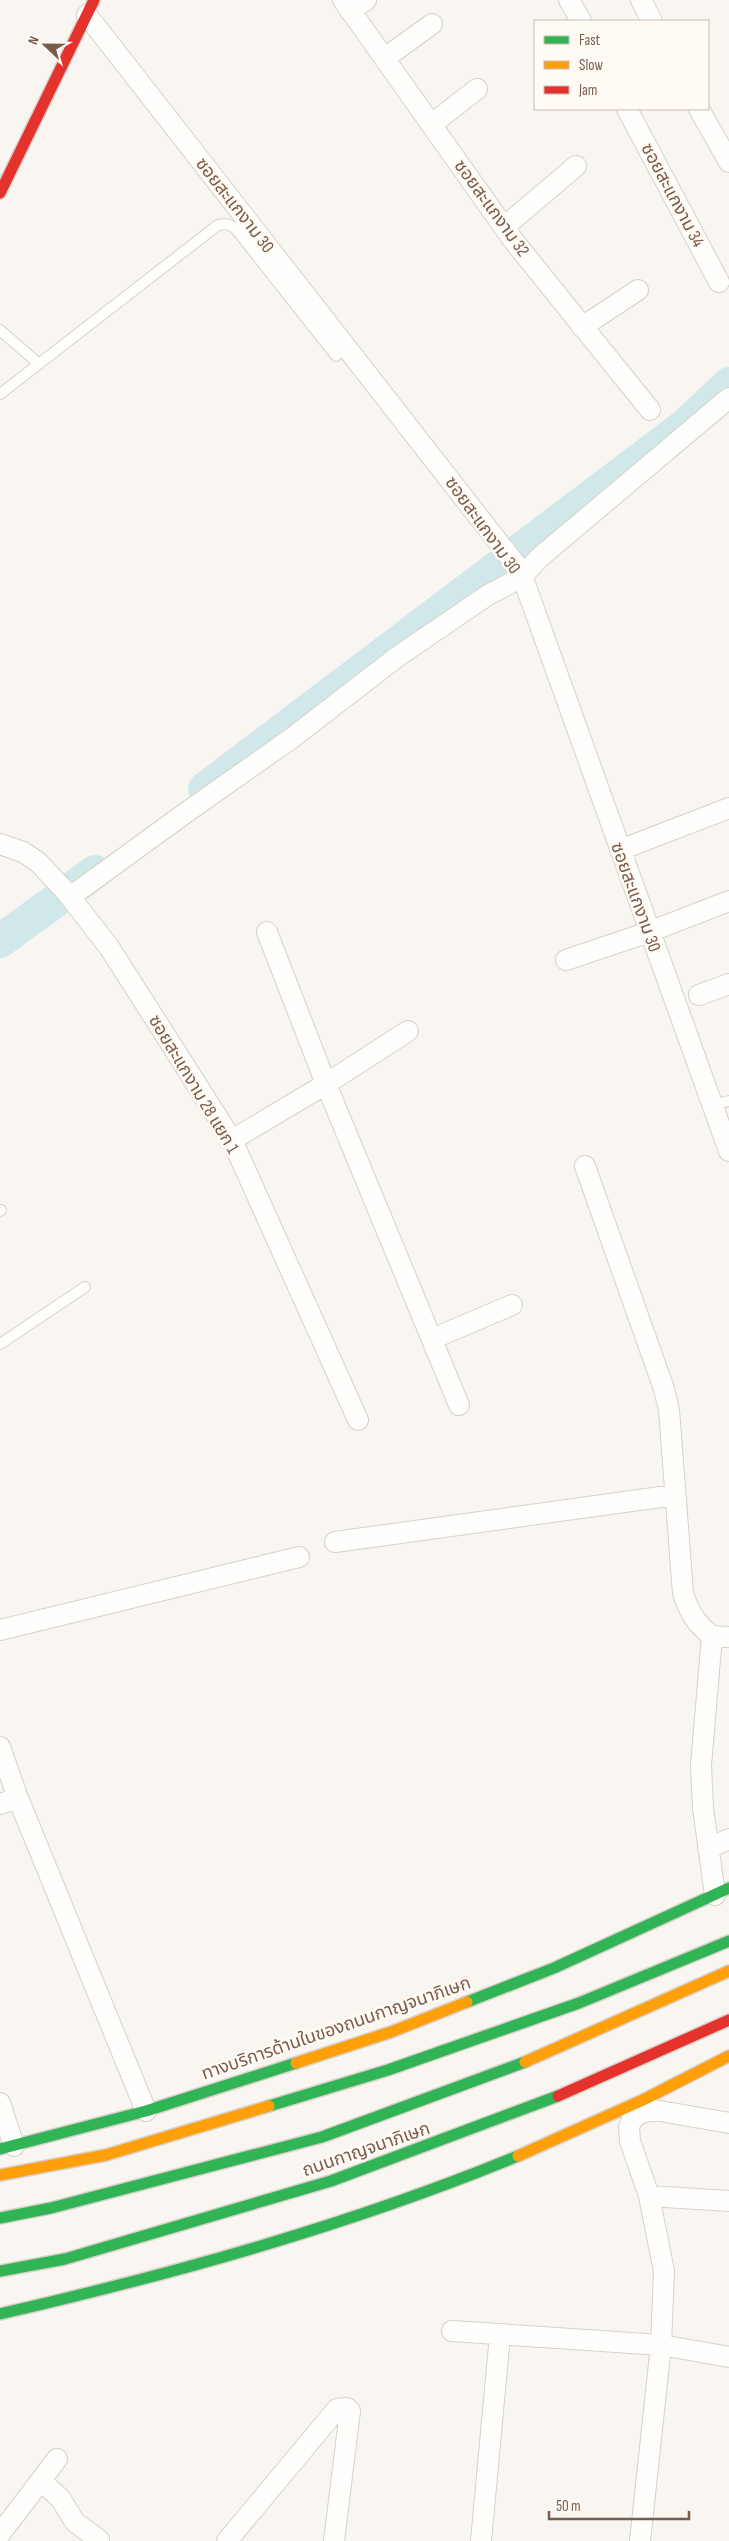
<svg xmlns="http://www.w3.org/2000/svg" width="729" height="2541" viewBox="0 0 729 2541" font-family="'Sofia Sans Condensed','Noto Sans Thai',sans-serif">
  <rect width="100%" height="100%" fill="#f9f5f0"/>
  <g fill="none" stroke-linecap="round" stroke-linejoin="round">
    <!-- river -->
    <path stroke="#d0e8ea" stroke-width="34" d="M205 789 687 424 729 384
      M0 941 95 872"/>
    <!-- lane casing -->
    <g stroke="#d7d1cb" stroke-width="12">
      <path id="lane" d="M0 330 39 364
        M0 394 218 225 227 224 235 228 336 356
        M711 1105 729 1101
        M0 1211 1 1210
        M0 1344 85 1287"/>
    </g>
    <!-- street casing -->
    <g stroke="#d7d1cb" stroke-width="22">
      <path id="street" d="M343 0 513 240 650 410
        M569 0 581 21
        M641 0 652 21
        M350 11 366 0
        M87 15 520 570 729 1151
        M385 58 432 24
        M627 109 719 282
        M699 109 729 162
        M432 124 477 89
        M504 227 576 166
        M582 327 638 290
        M0 844 23 852 38 862 67 893 109 947 232 1140 358 1420
        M620 850 729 808
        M70 897 184 814 292 738 397 657 488 595 522 577 539 558 729 398
        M267 932 326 1084 459 1405
        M566 960 649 932 729 901
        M699 995 729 984
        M232 1140 326 1084 408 1031
        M585 1166 664 1389 669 1410 683 1593C689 1612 696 1624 712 1636
        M432 1339 512 1305
        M335 1542 675 1495
        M0 1630 299 1557
        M0 1747 18 1798 146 2111
        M0 1804 18 1798
        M708 1848 729 1839
        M715 1895 703 1808 701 1765 712 1636 729 1637
        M0 2103 14 2146
        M649 2196 729 2201
        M452 2331 661 2345 729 2357
        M41 2481 60 2498 75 2522 99 2540
        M0 2534 57 2459
        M227 2541 337 2409 347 2408 350 2411 334 2541
        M481 2541 500 2335
        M640 2541 661 2345 664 2271 649 2196 630 2141 629 2127 632 2119 641 2113 654 2110 729 2123"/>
    </g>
    <!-- fast casing -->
    <g stroke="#d9d2cb" stroke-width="14">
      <path id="fast" d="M467 2002 554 1968 729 1888
        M269 2106 388 2070 579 2003 729 1941
        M0 2149 146 2111 296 2063
        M0 2218 51 2208 322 2137 525 2062
        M0 2271 65 2259 331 2181 558 2096
        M0 2314C177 2273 350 2225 518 2156"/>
    </g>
    <!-- slow casing -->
    <g stroke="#d9d2cb" stroke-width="14">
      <path id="slow" d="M525 2062 729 1971
        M296 2063 391 2032 467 2002
        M518 2156 643 2100 729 2056
        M0 2175 106 2155 269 2106"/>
    </g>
    <!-- jam casing -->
    <g stroke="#d9d2cb" stroke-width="14">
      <path id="jam" d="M0 193 94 0
        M558 2096 729 2020"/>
    </g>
    <!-- lane -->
    <use href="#lane" stroke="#fefefd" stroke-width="10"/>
    <!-- street -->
    <use href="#street" stroke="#fefefd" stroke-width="20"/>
    <!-- fast -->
    <use href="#fast" stroke="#30b455" stroke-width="11"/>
    <!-- slow -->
    <use href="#slow" stroke="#ff9f0a" stroke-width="11"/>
    <!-- jam -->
    <use href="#jam" stroke="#e5322d" stroke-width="11"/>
  </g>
  <g text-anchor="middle" stroke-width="5" stroke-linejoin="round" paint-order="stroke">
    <!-- street labels -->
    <g font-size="18" fill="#7a5c4d" stroke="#fffaf3">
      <text transform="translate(673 195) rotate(62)" y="6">ซอยสะแกงาม 34</text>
      <text transform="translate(235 205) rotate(52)" y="6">ซอยสะแกงาม 30</text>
      <text transform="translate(492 208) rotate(54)" y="6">ซอยสะแกงาม 32</text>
      <text transform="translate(483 525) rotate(54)" y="6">ซอยสะแกงาม 30</text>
      <text transform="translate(636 897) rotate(70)" y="6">ซอยสะแกงาม 30</text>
      <text transform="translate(194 1084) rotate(59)" y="6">ซอยสะแกงาม 28 แยก 1</text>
      <text transform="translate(336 2028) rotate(-19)" y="6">ทางบริการด้านในของถนนกาญจนาภิเษก</text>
      <text transform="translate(366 2149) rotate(-19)" y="6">ถนนกาญจนาภิเษก</text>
    </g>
  </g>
  <!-- legend -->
  <rect x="534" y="20" width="175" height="90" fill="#fffaf3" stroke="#cabbb1"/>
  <rect x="544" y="36" width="25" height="8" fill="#30b455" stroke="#cabbb1"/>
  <text x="579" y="45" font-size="15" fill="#7a5c4d">Fast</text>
  <rect x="544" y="61" width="25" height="8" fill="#ff9f0a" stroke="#cabbb1"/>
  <text x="579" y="70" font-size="15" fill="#7a5c4d">Slow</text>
  <rect x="544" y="86" width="25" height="8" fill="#e5322d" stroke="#cabbb1"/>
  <text x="579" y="95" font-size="15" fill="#7a5c4d">Jam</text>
  <!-- north arrow -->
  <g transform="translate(45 45) rotate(292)" stroke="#fffaf3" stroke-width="4" paint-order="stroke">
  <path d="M0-4L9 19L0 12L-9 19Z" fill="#7a5c4d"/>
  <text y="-8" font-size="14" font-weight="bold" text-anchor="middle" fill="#7a5c4d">N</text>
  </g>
  <!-- scale -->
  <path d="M549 2511v8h140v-8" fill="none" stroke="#7a5c4d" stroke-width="2.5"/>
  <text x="556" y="2511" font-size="15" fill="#7a5c4d" stroke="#fffaf3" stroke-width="4" paint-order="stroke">50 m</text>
</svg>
